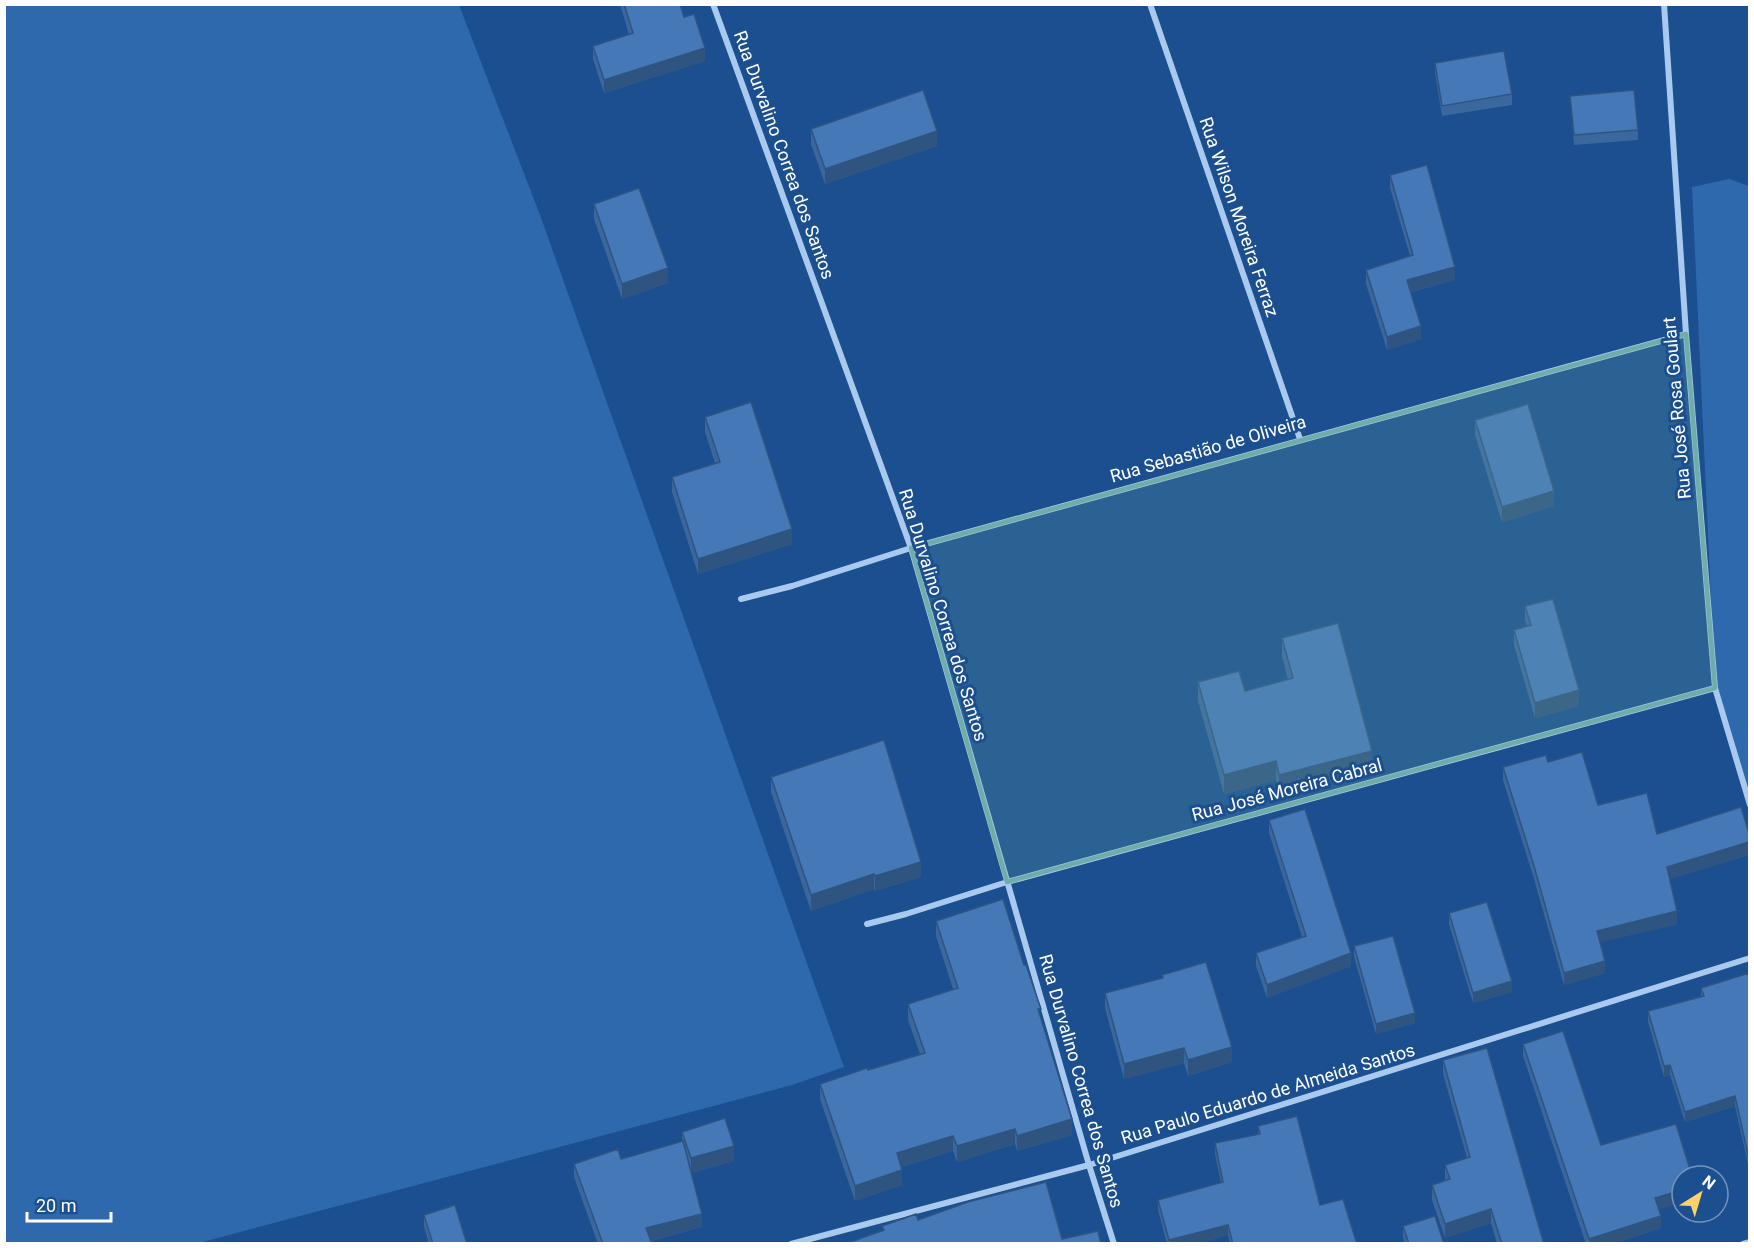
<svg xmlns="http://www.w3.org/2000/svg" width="1754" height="1248" viewBox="0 0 1754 1248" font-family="Roboto,sans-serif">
  <rect width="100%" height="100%" fill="#1b4f8f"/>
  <!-- green -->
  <path fill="#2e69ad" d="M5 4 459 5 540 215 844 1067 792 1085 199 1243H5Z
    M1729 179 1749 186V804L1715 688 1692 187Z"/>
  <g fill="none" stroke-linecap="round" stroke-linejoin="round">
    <!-- street -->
    <path stroke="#a9c9ee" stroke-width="6" d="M713 4 911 548 1089 1165 1114 1244
      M1150 4 1300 439
      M1664 4 1686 334 1715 688 1750 805
      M741 599 792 586 911 548 1686 334
      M867 924 906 914 1007 882 1715 688
      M791 1244 1089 1165 1750 958
      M1743 1244 1750 1242"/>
  </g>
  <!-- wall -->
  <path fill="#3a679d" d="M620 4H680L684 17 705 61 604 93 593 59V46L629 35Z
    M1435 63 1512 94V105L1442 116 1435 73Z
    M1570 96 1638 130V140L1574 145Z
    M811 129 937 146 825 184 811 144Z
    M1390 175 1455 280 1411 292 1421 339 1387 350 1366 284V270L1410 256 1390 188Z
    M594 204 668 283 622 299 594 219Z
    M705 417 792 544 698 574 672 492V477L715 463 705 432Z
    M1475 420 1554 506 1502 522 1475 435Z
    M1525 606 1579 706 1535 718 1514 645V630L1527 626 1525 621Z
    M1282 638 1372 769 1279 794 1276 780 1224 794 1198 701V682L1245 691 1288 680 1282 656Z
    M1548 762 1598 805 1657 834 1749 855 1669 879 1677 924 1600 942 1605 973 1564 985 1534 879 1503 780V767Z
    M771 777 921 877 875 891 874 889 811 911 771 792Z
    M1269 820 1351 966 1267 998 1256 966V953L1302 937 1269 833Z
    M1449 913 1512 992 1473 1003 1449 924Z
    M936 921 1041 1018 1072 1135 1017 1151 1015 1144 957 1162 953 1151 901 1167 902 1185 855 1201 820 1099V1084L920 1054 908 1020V1004L953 989 936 936Z
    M1354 946 1415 1023 1376 1034 1354 957Z
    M1749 973V1169L1735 1106 1685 1122 1670 1075 1664 1077 1648 1022V1011L1701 996V988Z
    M1162 975 1232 1062 1188 1076 1184 1063 1124 1079 1105 1008V993L1162 978Z
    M1523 1044 1601 1145 1659 1210 1661 1228 1613 1244H1586L1523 1056Z
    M1443 1060 1544 1244H1497L1491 1223 1445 1238 1432 1200V1185L1445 1181V1165L1467 1158 1443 1074Z
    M1258 1126 1320 1205 1357 1244H1230L1228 1235 1196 1244H1167L1158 1210V1200L1221 1183 1215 1154V1143L1258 1134Z
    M682 1132 734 1161 691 1173 702 1227 651 1241 652 1244H598L574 1177V1164L621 1159 682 1142Z
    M424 1215 467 1244H429L424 1226Z
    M1403 1226 1444 1244H1405L1403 1237Z"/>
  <!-- shaded-wall -->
  <path fill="#305480" d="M705 48V61L604 93V80Z
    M937 131V146L825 184V169Z
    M1455 267V280L1407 293V280Z
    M668 268V283L622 299V284Z
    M1421 326V339L1387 350V337Z
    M1554 491V506L1502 522V507Z
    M792 529V544L698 574V559Z
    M1579 690V706L1535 718V703Z
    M1372 751V769L1279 794V775Z
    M1276 761V780L1224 794V775Z
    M1749 842V855L1667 880V867Z
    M921 862V877L875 891V876Z
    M874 874V889L811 911V895Z
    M1677 911V924L1597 943V931Z
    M1351 953V966L1267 998V985Z
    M1605 961V973L1564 985V973Z
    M1512 981V992L1473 1003V993Z
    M1415 1013V1023L1376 1034V1024Z
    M1232 1047V1062L1188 1076V1060Z
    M1184 1048V1063L1124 1079V1064Z
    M1670 1065V1075L1664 1077V1066Z
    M1735 1096V1106L1685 1122V1112Z
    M1072 1119V1135L1017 1151V1136Z
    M1015 1129V1144L957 1162V1146Z
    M953 1136V1151L897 1168V1153Z
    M734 1146V1161L691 1173V1158Z
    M902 1170V1185L855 1201V1186Z
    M1682 1190V1202L1655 1211V1198Z
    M1491 1209V1223L1445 1238V1224Z
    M702 1214V1227L646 1242V1228Z
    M1661 1216V1228L1613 1244H1589V1239Z
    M1228 1225V1235L1196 1244H1169V1240Z"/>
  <!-- building -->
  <path fill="#4478b7" stroke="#305480" stroke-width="1.5" d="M624 4H680L684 17 694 14 705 48 604 80 593 46 633 33Z
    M1504 51 1512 94 1442 106 1435 63Z
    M923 90 937 131 825 169 811 129Z
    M1634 90 1638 130 1574 135 1570 96Z
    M1427 165 1455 267 1407 280 1421 326 1387 337 1366 270 1413 255 1390 175Z
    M639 188 668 268 622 284 594 204Z
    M751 402 792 529 698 559 672 477 720 462 705 417Z
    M1528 404 1554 491 1502 507 1475 420Z
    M1553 599 1579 690 1535 703 1514 630 1531 625 1525 606Z
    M1338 623 1372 751 1279 775 1276 761 1224 775 1198 682 1239 671 1245 691 1293 678 1282 638Z
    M884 740 921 862 875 876 874 874 811 895 771 777Z
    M1582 752 1598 805 1647 793 1657 834 1741 807 1749 833V842L1667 867 1677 911 1597 931 1605 961 1564 973 1534 866 1503 767 1546 755 1548 762Z
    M1305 809 1351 953 1267 985 1256 953 1306 936 1269 820Z
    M1003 899 1024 965H1026L1041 1009H1038L1072 1119 1017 1136 1015 1129 957 1146 953 1136 897 1153 902 1170 855 1186 820 1084 867 1068 868 1070 925 1053 908 1004 958 988 936 921Z
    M1487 902 1512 981 1473 993 1449 913Z
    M1393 936 1415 1013 1376 1024 1354 946Z
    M1206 962 1232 1047 1188 1060 1184 1048 1124 1064 1105 993 1163 978 1162 975Z
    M1749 973V1159L1735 1096 1685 1112 1670 1065 1664 1066 1648 1011 1704 996 1701 988Z
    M1563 1031 1601 1145 1676 1124 1692 1176H1682V1190L1655 1198 1661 1216 1589 1239 1523 1044Z
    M1487 1048 1544 1244H1502L1491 1209 1445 1224 1432 1185 1450 1179 1445 1165 1470 1157 1443 1060Z
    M1297 1116 1320 1205 1343 1199 1357 1244H1233L1228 1225 1169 1240 1158 1200 1223 1182 1215 1143 1260 1134 1258 1126Z
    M725 1118 734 1146 691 1158 682 1132Z
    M683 1141 702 1214 646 1228 652 1244H603L574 1164 618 1149 621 1159Z
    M1046 1182 1062 1239 1098 1231 1101 1244H845L884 1230 882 1226 916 1214 918 1220 968 1202Z
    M455 1205 467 1244H433L424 1215Z
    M1435 1216 1444 1244H1409L1403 1226Z"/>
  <!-- marked area -->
  <path fill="#6fada8" fill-opacity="0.2" stroke="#6fada8" stroke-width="4.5" stroke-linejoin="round" d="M1686 334 1715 688 1007 882 911 548Z"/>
  <g text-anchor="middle" stroke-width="6" stroke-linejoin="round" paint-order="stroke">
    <!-- street labels -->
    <g font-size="18" fill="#fff" stroke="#1b4f8f">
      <text transform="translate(784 155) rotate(70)" y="6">Rua Durvalino Correa dos Santos</text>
      <text transform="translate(1239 217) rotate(71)" y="6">Rua Wilson Moreira Ferraz</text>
      <text transform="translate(1677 408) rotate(-95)" y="6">Rua José Rosa Goulart</text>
      <text transform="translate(1208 449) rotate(-16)" y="6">Rua Sebastião de Oliveira</text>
      <text transform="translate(943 615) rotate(73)" y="6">Rua Durvalino Correa dos Santos</text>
      <text transform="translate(1287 790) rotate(-15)" y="6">Rua José Moreira Cabral</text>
      <text transform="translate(1081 1081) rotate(74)" y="6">Rua Durvalino Correa dos Santos</text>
      <text transform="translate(1268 1094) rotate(-17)" y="6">Rua Paulo Eduardo de Almeida Santos</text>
    </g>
  </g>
  <!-- border -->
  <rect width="1754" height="1248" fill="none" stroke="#ffffff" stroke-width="12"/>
  <!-- north arrow -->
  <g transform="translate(1700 1194) rotate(37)"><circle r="28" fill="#1b4f8f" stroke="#7695bc" stroke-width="1.5"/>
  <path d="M0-4.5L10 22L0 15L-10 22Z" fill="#ffd166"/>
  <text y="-9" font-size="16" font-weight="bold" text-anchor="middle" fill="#ffffff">N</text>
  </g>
  <!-- scale -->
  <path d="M27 1212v9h84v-9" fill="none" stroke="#ffffff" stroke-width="3"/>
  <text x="36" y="1212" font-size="18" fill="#ffffff" stroke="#1b4f8f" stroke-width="4.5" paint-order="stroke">20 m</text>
</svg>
